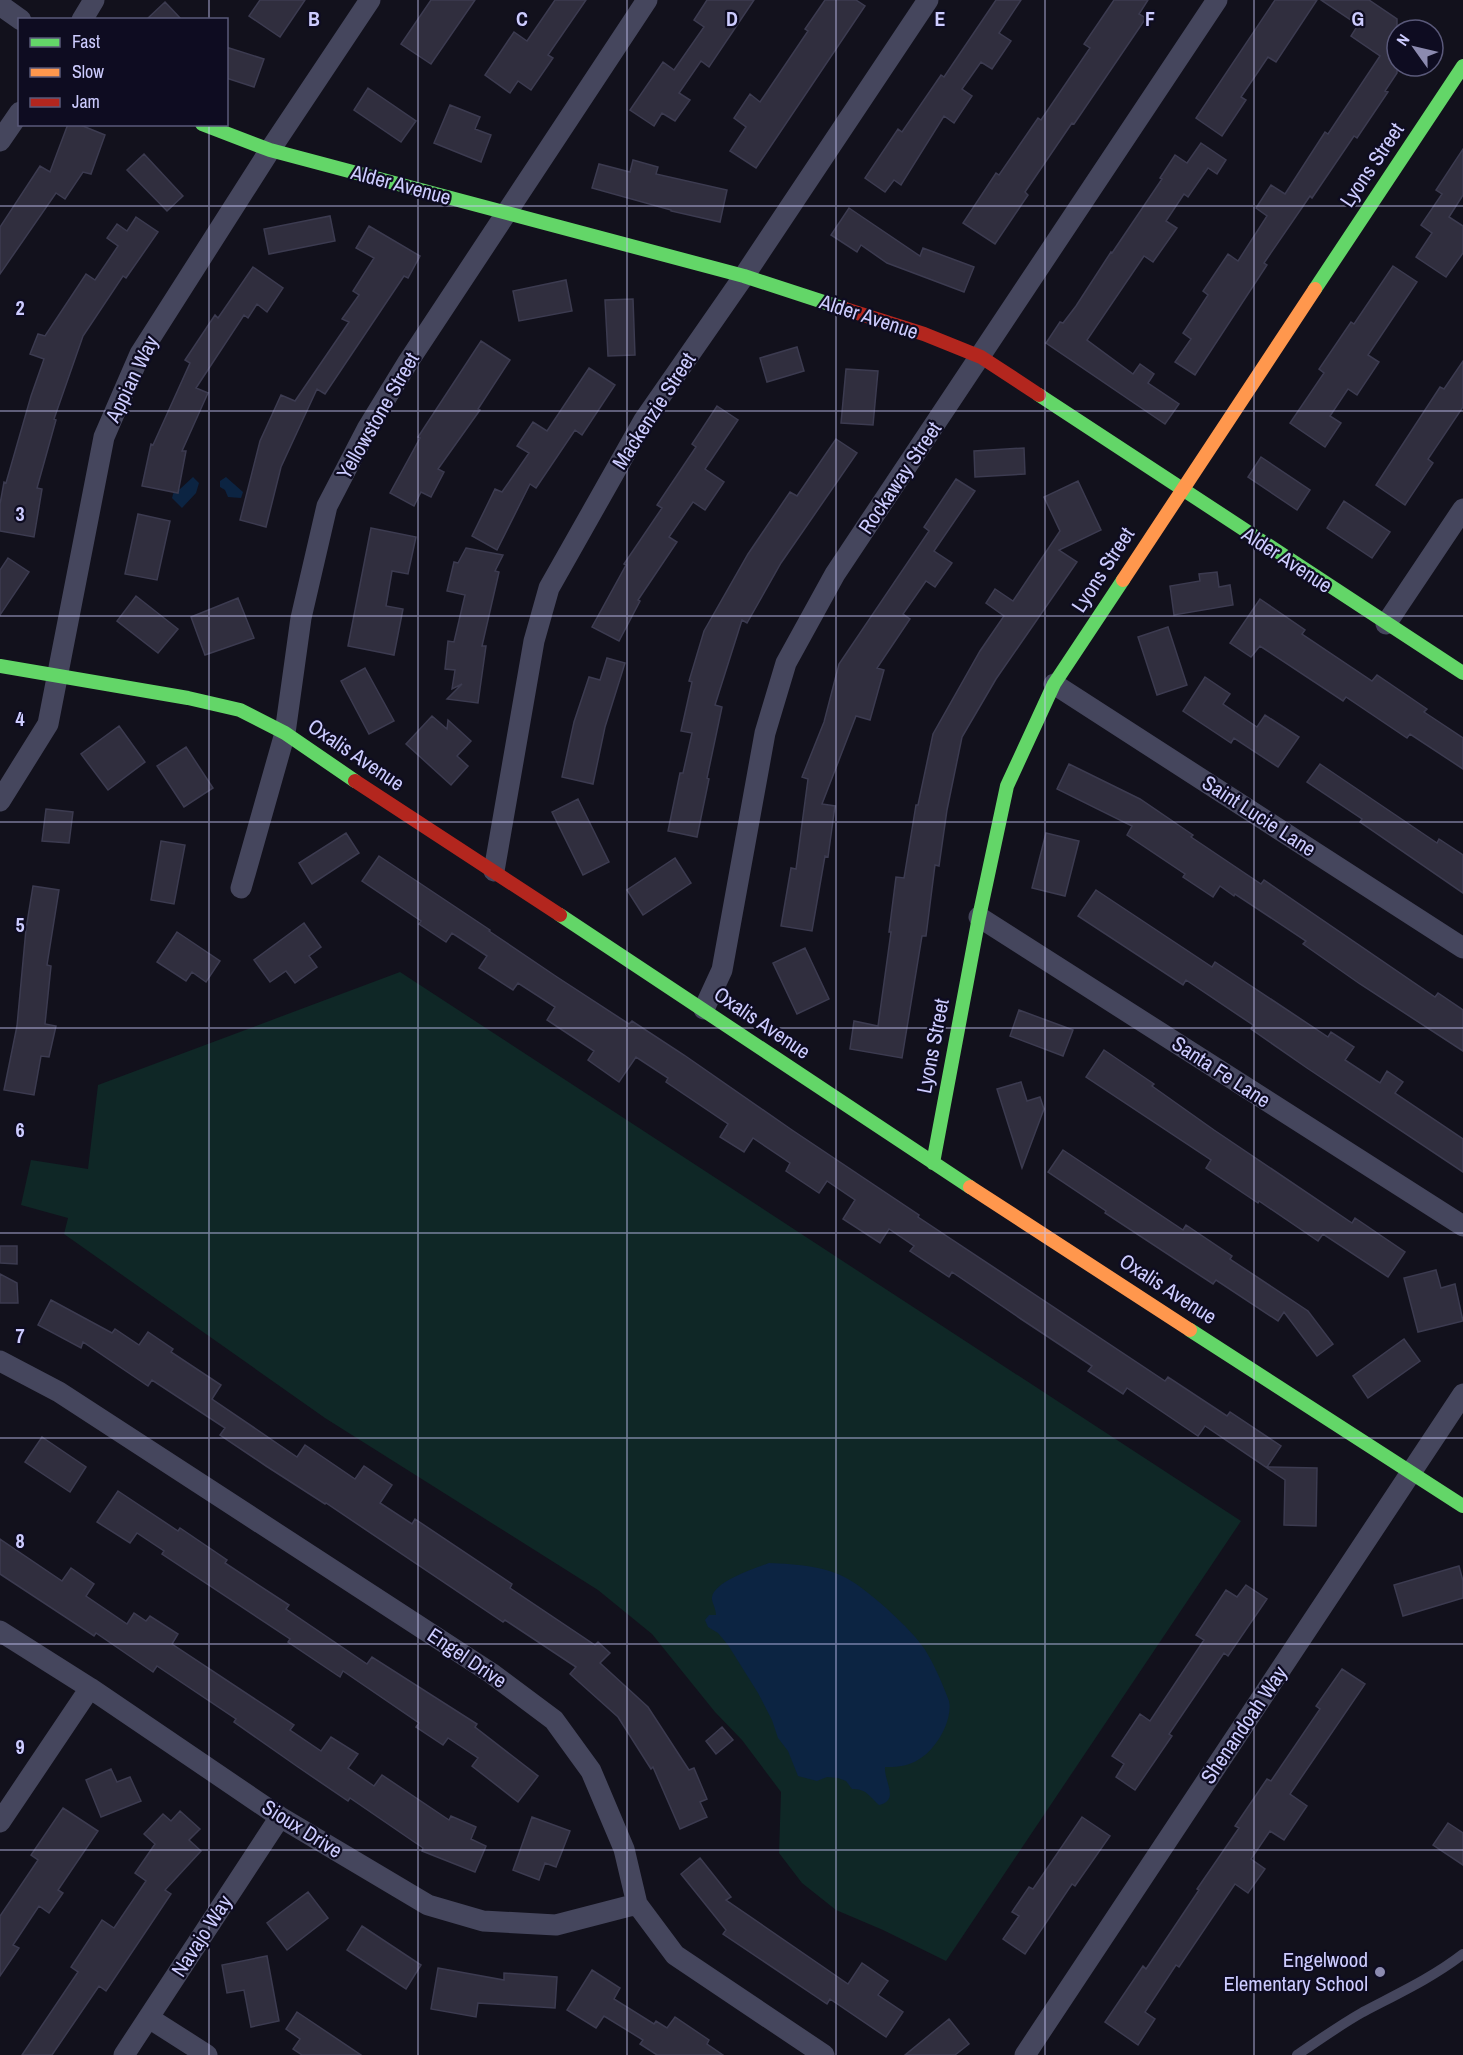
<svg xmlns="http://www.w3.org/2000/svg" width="1463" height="2055" viewBox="0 0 1463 2055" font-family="'Archivo Narrow',sans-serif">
  <rect width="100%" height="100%" fill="#12111c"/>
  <!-- green -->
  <path fill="#0f2726" d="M400 972 1241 1521 946 1961 883 1930 836 1910 802 1883 779 1853 781 1792 742 1740 715 1712 652 1634 598 1590 325 1418 64 1234 68 1218 21 1205 31 1160 88 1169 98 1085Z"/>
  <!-- water -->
  <path fill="#0c2442" d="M193 477 199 483 196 493 182 508 172 498 174 491 180 489Z
    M226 477 243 492 241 498 228 497 225 490 220 487V481Z
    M769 1563C796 1564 830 1566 853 1582 872 1594 911 1629 923 1647 931 1657 945 1689 949 1701 952 1714 944 1733 936 1743 923 1761 907 1768 885 1767 884 1782 900 1800 879 1805 870 1797 866 1788 852 1789L846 1781 838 1778 827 1777 817 1781 798 1776 788 1751 778 1738 772 1720 758 1693 728 1645 718 1633 708 1627 705 1620 709 1615H716C716 1608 711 1601 712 1597 715 1581 756 1568 769 1563Z"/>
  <!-- building -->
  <path fill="#302e3e" stroke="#3c3b50" stroke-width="1.5" d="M260 0H305L280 37 249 16Z
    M431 0H475L431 64 401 44Z
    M555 0H586L548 55 553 58 531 90 518 81 510 93 485 75 514 32 527 41Z
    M707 0H754L709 67 701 61 679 93 690 100 675 121 662 113 654 126 630 110 663 62 674 70 704 27 694 20Z
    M825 0H856L865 6 756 168 730 151 746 127 734 118 750 94 760 102 808 31 805 29Z
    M996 0H1021L999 33 1011 41 992 69 981 62 962 89 972 96 954 123 944 116 901 185 894 180 885 192 865 178 898 129 902 132 941 75 944 77Z
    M1114 0H1148L1139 14 1146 18 1074 124 1072 123 1025 192 1028 195 995 244 963 223 996 173 999 175 1038 118 1041 120 1090 48 1084 44Z
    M1275 0H1317L1276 62 1268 57 1241 97 1246 100 1222 136 1196 118Z
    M1321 0H1369L1397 19V73L1385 91 1388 92 1357 138 1354 136 1312 198 1310 196 1264 263 1267 265 1195 375 1175 362 1191 339 1183 333 1208 295 1203 291 1228 254 1238 261 1267 216 1256 208 1271 185 1285 194 1325 132 1328 134 1380 56 1351 36 1358 25Z
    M165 2 182 20H146Z
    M226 47 264 59 254 87 226 78Z
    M368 88 416 121 401 142 354 110Z
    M450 105 480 117 475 129 491 135 481 162 434 143Z
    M68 124H78L105 135 91 174 83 172 65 199 56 193 0 274V227L40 166 50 172Z
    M1201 143 1226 160 1217 174 1208 168 1188 197 1184 194 1166 221 1177 228 1153 262 1144 256 1087 340 1133 374 1140 364 1154 374 1148 383 1179 404 1165 424 1046 343 1060 322 1063 323 1076 306 1111 252 1112 253 1162 179 1160 178 1175 155 1187 163Z
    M1463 149V195L1449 217 1463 226V253L1446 277 1416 257 1432 233 1421 225 1442 194 1436 190Z
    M144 154 183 196 167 211 127 170Z
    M633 160 658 167 656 174 727 190 720 222 671 211V210L592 188 599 164 630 172Z
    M849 208 920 256 923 248 974 267 964 292 887 263 861 245 857 252 831 235Z
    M330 216 335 241 269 254 264 229Z
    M136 217 158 232 126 278 123 276 83 336 54 419 56 420 37 488 42 489 34 537 0 531V504L4 482 6 483 31 396 44 359 30 354 38 334 45 336 86 274 95 280 118 246 107 238 117 224 127 231Z
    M369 226 420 256 408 278 404 276 325 394 317 389 281 467 266 527 240 520 260 441 281 395 295 401 349 322 342 319 359 295 353 291 374 258 356 248Z
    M1393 266 1417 282 1368 355 1379 362 1357 395 1348 389 1330 416 1341 423 1325 447 1290 423 1324 373 1319 369 1351 322 1354 324Z
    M253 267 283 288 267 312 257 304 248 318 244 315 196 388 208 393 182 451H186L178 493 142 486 151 444 153 445 190 363 185 360 215 315 218 318Z
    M566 280 572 311 519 321 513 291Z
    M633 299 635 355 608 356 605 300Z
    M481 341 510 360 478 409 480 410 438 469 444 472 431 497 421 492 414 506 390 493 420 438 418 437Z
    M797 347 804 371 767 382 760 358Z
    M1463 361V407L1428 459 1433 463 1405 505 1376 485 1440 387 1444 389Z
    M589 368 615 385 582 435 575 430 536 488 530 484 497 550 472 536 495 489 502 492 529 453 517 446 533 422 547 431Z
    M846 369 878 371 873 425 841 423Z
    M717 406 738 420 705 469 724 482 705 510 693 502 669 537 677 542 638 600 640 601 619 641 592 627 626 565 624 564 662 508 657 505 696 447 692 444Z
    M836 439 857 453 781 563 747 623 742 620 715 705 722 707 707 778 709 779 697 837 668 831 680 773H683L692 733 681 731 692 682 689 681 704 631 748 554 790 492 797 496Z
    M1024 448 1025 474 975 477 974 451Z
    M1261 457 1310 490 1297 510 1248 477Z
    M956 479 975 491 934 551 952 563 935 587 926 581 903 614 910 619 877 668 884 670 870 720 856 716 822 804 835 806 828 857 825 856 812 931 781 926 791 868 796 869 808 779 802 777 824 722 839 664 929 531 924 527Z
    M1078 481 1101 530 1059 550 1077 562 996 679 962 737 947 810 939 866 935 865 926 936H922L902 1058 850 1049 854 1021 878 1026 891 932H889L896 877 904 878 916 805H918L933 734 980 651 1004 616 986 603 995 589 1013 601 1060 531 1044 497Z
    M1344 501 1390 532 1372 558 1327 528Z
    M138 514 170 521 157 580 125 574Z
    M371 528 416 537 408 574 392 571 386 606 403 609 394 655 348 646Z
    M466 548 503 555 495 571 499 572 482 646H486L478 703 447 699 462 684 452 689 455 670 445 669 448 641 454 642 465 595 447 591 454 562 458 563Z
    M8 558 29 572 0 615V570Z
    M1217 572 1219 587 1230 585 1233 605 1174 615 1170 586 1200 581 1199 574Z
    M136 596 178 629 158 653 117 621Z
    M238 598 254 638 205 655 191 617Z
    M1260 599 1305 630 1302 634 1372 681 1377 675 1427 709 1424 712 1463 738V769L1410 734 1407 738 1346 697 1343 701 1260 646 1251 657 1230 643Z
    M1168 627 1187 685 1157 695 1138 637Z
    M607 658 625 663 605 727 593 784 562 777 574 722 589 677 600 680Z
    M365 668 394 721 369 734 341 681Z
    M1205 677 1230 694 1223 704 1257 727 1265 715 1299 737 1278 767 1234 738 1231 743 1183 711Z
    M432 716 447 729 448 720 471 741 457 756 468 766 451 785 406 744Z
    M119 726 145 762 108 790 81 754Z
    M186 747 213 788 184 807 157 766Z
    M1069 764 1140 799 1193 835 1191 837 1261 884 1264 880 1435 997 1438 993 1463 1010V1051L1360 984 1303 944 1306 941 1235 894 1234 896 1220 886 1213 897 1183 877 1185 874 1127 835 1132 826 1057 789Z
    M1320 764 1437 843 1439 839 1463 855V893L1360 822 1362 819 1307 782Z
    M578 799 609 862 583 875 552 812Z
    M46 809 73 812 69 843 42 841Z
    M346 833 359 853 312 884 299 863Z
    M1046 833 1079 841 1065 896 1032 888Z
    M161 841 185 845 174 904 151 900Z
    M379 856 490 930 489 931 557 977 629 1024 632 1021 684 1055 792 1130 919 1215 918 1217 1165 1381 1168 1377 1227 1416 1230 1412 1281 1446 1267 1467 1317 1468 1316 1526 1284 1525 1285 1480 1205 1426 1198 1436 1127 1388 1123 1394 1088 1371 1092 1366 1021 1319 952 1272 949 1277 910 1251 914 1246 889 1229 880 1243 843 1219 855 1200 827 1181 819 1193 786 1171 790 1163 753 1138 744 1152 720 1137 728 1124 666 1082 668 1078 636 1057 619 1082 588 1060 594 1051 547 1020 555 1007 518 983 513 990 479 968 487 956 452 933 446 942 419 924 421 921 362 881Z
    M675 858 691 883 643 915 627 890Z
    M33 886 59 890 47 965 51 966 45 1024 56 1026 49 1057 41 1056 34 1095 4 1090 17 1026 26 929Z
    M1096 890 1212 967 1215 962 1328 1037 1331 1032 1354 1047 1345 1060 1380 1083 1387 1071 1403 1082 1395 1093 1463 1139V1172L1307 1068 1251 1029 1253 1025 1186 980 1183 985 1078 916Z
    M304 923 321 947 309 956 317 967 295 983 286 971 270 982 254 960Z
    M177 932 220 961 206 982 192 972 186 981 157 962Z
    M805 948 829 999 797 1014 773 963Z
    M1019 1010 1073 1030 1063 1056 1010 1036Z
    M1104 1050 1154 1084 1152 1086 1214 1130 1352 1223 1355 1218 1405 1252 1388 1277 1323 1234 1318 1241 1259 1201 1258 1203 1206 1168 1211 1160 1086 1077Z
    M1021 1082 1027 1101 1040 1097 1044 1109 1022 1168 997 1089Z
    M1063 1150 1183 1230 1186 1225 1232 1256 1230 1259 1308 1311 1333 1344 1317 1356 1284 1312 1278 1321 1216 1280 1213 1284 1105 1213 1106 1211 1048 1172Z
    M0 1246H17V1264L0 1263Z
    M1436 1270 1441 1288 1455 1284 1463 1321 1418 1332 1404 1278Z
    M0 1274 17 1283 18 1303H0Z
    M51 1300 112 1333 115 1329 139 1345 148 1332 173 1349 171 1352 221 1385 212 1399 297 1457 305 1445 355 1479 364 1466 392 1485 380 1503 412 1524 415 1519 512 1584 510 1588 595 1645 598 1642 610 1653 600 1663 648 1707 689 1770 694 1768 707 1799 700 1802 707 1817 680 1829 653 1767 651 1769 618 1717 570 1674 576 1667 505 1620 503 1622 326 1503 325 1504 266 1466 220 1435 225 1428 152 1380 148 1386 83 1342 81 1348 38 1325Z
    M1404 1339 1420 1361 1368 1398 1353 1376Z
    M42 1437 86 1467 70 1492 25 1462Z
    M118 1491 178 1531 180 1528 227 1560 225 1563 289 1605 286 1609 367 1664 372 1657 477 1724 475 1727 538 1776 518 1802 472 1766 478 1758 448 1738 443 1745 416 1727 419 1723 343 1671 340 1677 288 1642 290 1639 162 1554 164 1551 137 1533 130 1543 97 1522Z
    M0 1539 62 1581 71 1568 94 1584 86 1596 127 1624 134 1613 146 1621 150 1616 178 1634 172 1644 294 1725 290 1730 321 1751 331 1737 358 1754 348 1768 374 1786 382 1775 449 1820 451 1816 476 1827 471 1839 486 1846 475 1872 422 1851 423 1848 350 1798 348 1801 298 1767 234 1722 236 1719 157 1666 153 1672 96 1633 94 1636 0 1574Z
    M1459 1566 1463 1581V1598L1403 1616 1394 1585Z
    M1246 1585 1267 1599 1228 1656 1224 1653 1169 1734 1172 1736 1135 1790 1116 1777 1124 1764 1112 1756 1140 1714 1150 1721 1204 1640 1196 1635 1226 1590 1237 1597Z
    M1342 1669 1365 1684 1290 1794 1307 1806 1284 1840 1270 1831 1251 1859 1265 1869 1248 1893 1235 1884 1179 1967 1176 1965 1145 2012 1155 2019 1138 2045 1105 2022 1143 1966 1146 1969 1199 1890 1197 1889 1239 1828 1235 1826 1267 1779 1271 1781 1320 1709 1316 1706Z
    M722 1727 733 1740 716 1754 706 1741Z
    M111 1769 117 1782 130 1777 141 1801 101 1817 86 1780Z
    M63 1808 98 1831 58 1890 63 1893 49 1913 39 1906 13 1945 19 1948 0 1976V1916L38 1860 31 1855Z
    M180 1811 200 1829 189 1840 201 1851 165 1890 171 1894 106 1991 99 1986 52 2055H22L78 1972 71 1967 102 1920 114 1928 146 1881 135 1873 155 1844 144 1834 163 1814 171 1821Z
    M532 1817 570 1831 556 1867 545 1863 539 1880 513 1870Z
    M1082 1817 1110 1836 1075 1886 1072 1884 1025 1954 1003 1939 1019 1916 1012 1912 1029 1887 1033 1889Z
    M1448 1823 1463 1833V1865L1433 1845Z
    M700 1858 731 1897 726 1900 848 1984 862 1963 888 1981 878 1995 903 2012 886 2037 830 1999 827 2004 723 1934 726 1930 681 1874Z
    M308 1892 328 1918 287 1950 267 1923Z
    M362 1926 421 1965 406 1989 347 1950Z
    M267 1956 279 2021 251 2027 244 1990 227 1993 222 1965Z
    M438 1968 504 1980V1973L557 1977 555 2008 478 2003 476 2017 431 2009Z
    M592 1970 620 1988 614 1999 654 2024 656 2021 667 2028 675 2017 709 2040 707 2044 723 2055H657L640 2044 643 2040 604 2016 596 2028 567 2010Z
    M297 2012 361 2055H302L293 2049 300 2039 286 2029Z
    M949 2019 969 2044 955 2055H905Z"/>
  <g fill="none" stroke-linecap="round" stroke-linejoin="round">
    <!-- lane -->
    <path stroke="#45465d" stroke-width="10" d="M1297 2055C1319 2040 1340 2025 1363 2012 1397 1994 1432 1978 1463 1954"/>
    <!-- street -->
    <path stroke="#45465d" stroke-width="21" d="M0 5 21 20
      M82 20 94 0
      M0 141 20 112
      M1386 624 1463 509
      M1054 684 1463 948
      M0 801 48 724 104 437 140 354 270 150 370 0
      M494 871 534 641 549 588 644 420 744 276 928 0
      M241 888 285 733 301 618 327 506 367 429 408 362 647 0
      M979 917 1463 1226
      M704 1009 722 970 765 733 786 663 835 574 1217 0
      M0 1361 59 1392 491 1673 554 1720 591 1771 624 1849 637 1904 675 1955 824 2055
      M0 1631 90 1688 280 1817 428 1905 483 1921 556 1925 637 1904
      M0 1822 90 1688
      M149 2018 207 2055
      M124 2055 280 1817
      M1025 2055 1463 1394"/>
    <!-- fast -->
    <path stroke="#63d668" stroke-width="14" d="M202 124 270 150 744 276 845 309
      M1315 289 1463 66
      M1039 395 1463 673
      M0 666 188 698 240 710 285 733 355 781
      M560 915 970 1187
      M933 1163 979 917 1007 786 1054 684 1123 580
      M1190 1330 1463 1506"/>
    <!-- slow -->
    <path stroke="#ff974d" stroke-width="14" d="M1123 580 1315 289
      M970 1187 1190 1330"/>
    <!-- jam -->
    <path stroke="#b3261e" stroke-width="14" d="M845 309 924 334 981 357 1039 395
      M355 781 560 915"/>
  </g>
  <!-- grid -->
  <path fill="none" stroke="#cdccff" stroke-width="1.5" stroke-opacity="0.55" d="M209 0V20M418 0V2055M627 0V2055M836 0V2055M1045 0V2055M1254 0V2055M209 124V2055M0 206H1463M0 411H1463M0 616H1463M0 822H1463M0 1028H1463M0 1233H1463M0 1438H1463M0 1644H1463M0 1850H1463"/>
  <!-- markers -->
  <circle fill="#8c8bb0" stroke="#0e0c21" stroke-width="2" cx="1380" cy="1972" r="6"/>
  <g text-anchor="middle" stroke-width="4.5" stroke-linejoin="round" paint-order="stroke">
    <!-- street labels -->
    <g font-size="21" fill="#cdccff" stroke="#0e0c21">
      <text transform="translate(1372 165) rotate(-56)" y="7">Lyons Street</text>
      <text transform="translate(401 185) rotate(15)" y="7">Alder Avenue</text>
      <text transform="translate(869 317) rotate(18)" y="7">Alder Avenue</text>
      <text transform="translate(132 379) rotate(-64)" y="7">Appian Way</text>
      <text transform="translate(654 411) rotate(-57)" y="7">Mackenzie Street</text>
      <text transform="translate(378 416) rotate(-60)" y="7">Yellowstone Street</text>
      <text transform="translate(900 478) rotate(-56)" y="7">Rockaway Street</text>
      <text transform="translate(1287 560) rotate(33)" y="7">Alder Avenue</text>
      <text transform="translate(1103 570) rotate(-57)" y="7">Lyons Street</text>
      <text transform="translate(356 755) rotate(34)" y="7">Oxalis Avenue</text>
      <text transform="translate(1259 816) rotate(33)" y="7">Saint Lucie Lane</text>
      <text transform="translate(762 1023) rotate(34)" y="7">Oxalis Avenue</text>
      <text transform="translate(933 1046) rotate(-79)" y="7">Lyons Street</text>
      <text transform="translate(1221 1072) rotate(33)" y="7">Santa Fe Lane</text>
      <text transform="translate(1168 1289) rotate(33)" y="7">Oxalis Avenue</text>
      <text transform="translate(467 1658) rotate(34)" y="7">Engel Drive</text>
      <text transform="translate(1244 1725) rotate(-56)" y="7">Shenandoah Way</text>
      <text transform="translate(302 1829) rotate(32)" y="7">Sioux Drive</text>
      <text transform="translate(202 1936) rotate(-57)" y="7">Navajo Way</text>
    </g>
    <!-- poi labels -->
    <g font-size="21" fill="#cdccff" stroke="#0e0c21" text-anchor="end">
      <text x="1368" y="1967">Engelwood<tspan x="1368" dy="24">Elementary School</tspan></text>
    </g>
  </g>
  <g font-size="20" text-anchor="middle" font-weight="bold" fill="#cdccff" stroke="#0e0c21" stroke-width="4.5" stroke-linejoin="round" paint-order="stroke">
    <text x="314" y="26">B</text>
    <text x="522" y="26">C</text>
    <text x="732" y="26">D</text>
    <text x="940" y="26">E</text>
    <text x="1150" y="26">F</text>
    <text x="1358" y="26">G</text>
    <text x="20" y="315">2</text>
    <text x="20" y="521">3</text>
    <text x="20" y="726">4</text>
    <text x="20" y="932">5</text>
    <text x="20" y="1137">6</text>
    <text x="20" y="1343">7</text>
    <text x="20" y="1548">8</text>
    <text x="20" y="1754">9</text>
  </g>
  <!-- legend -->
  <rect x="18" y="18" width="210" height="108" fill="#0e0c21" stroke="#5a597a" stroke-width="1.5"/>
  <rect x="30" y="38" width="30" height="9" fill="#63d668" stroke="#5a597a" stroke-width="1.5"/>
  <text x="72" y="48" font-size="18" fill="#cdccff">Fast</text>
  <rect x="30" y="68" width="30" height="9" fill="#ff974d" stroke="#5a597a" stroke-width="1.5"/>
  <text x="72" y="78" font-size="18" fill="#cdccff">Slow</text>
  <rect x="30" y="98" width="30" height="9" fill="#b3261e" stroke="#5a597a" stroke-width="1.5"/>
  <text x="72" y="108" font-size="18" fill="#cdccff">Jam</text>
  <!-- north arrow -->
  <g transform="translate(1415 48) rotate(304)"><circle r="28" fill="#0e0c21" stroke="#5a597a" stroke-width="1.5"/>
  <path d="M0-4.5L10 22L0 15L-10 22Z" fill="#8c8bb0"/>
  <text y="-9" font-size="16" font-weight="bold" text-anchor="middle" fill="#cdccff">N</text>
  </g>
</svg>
